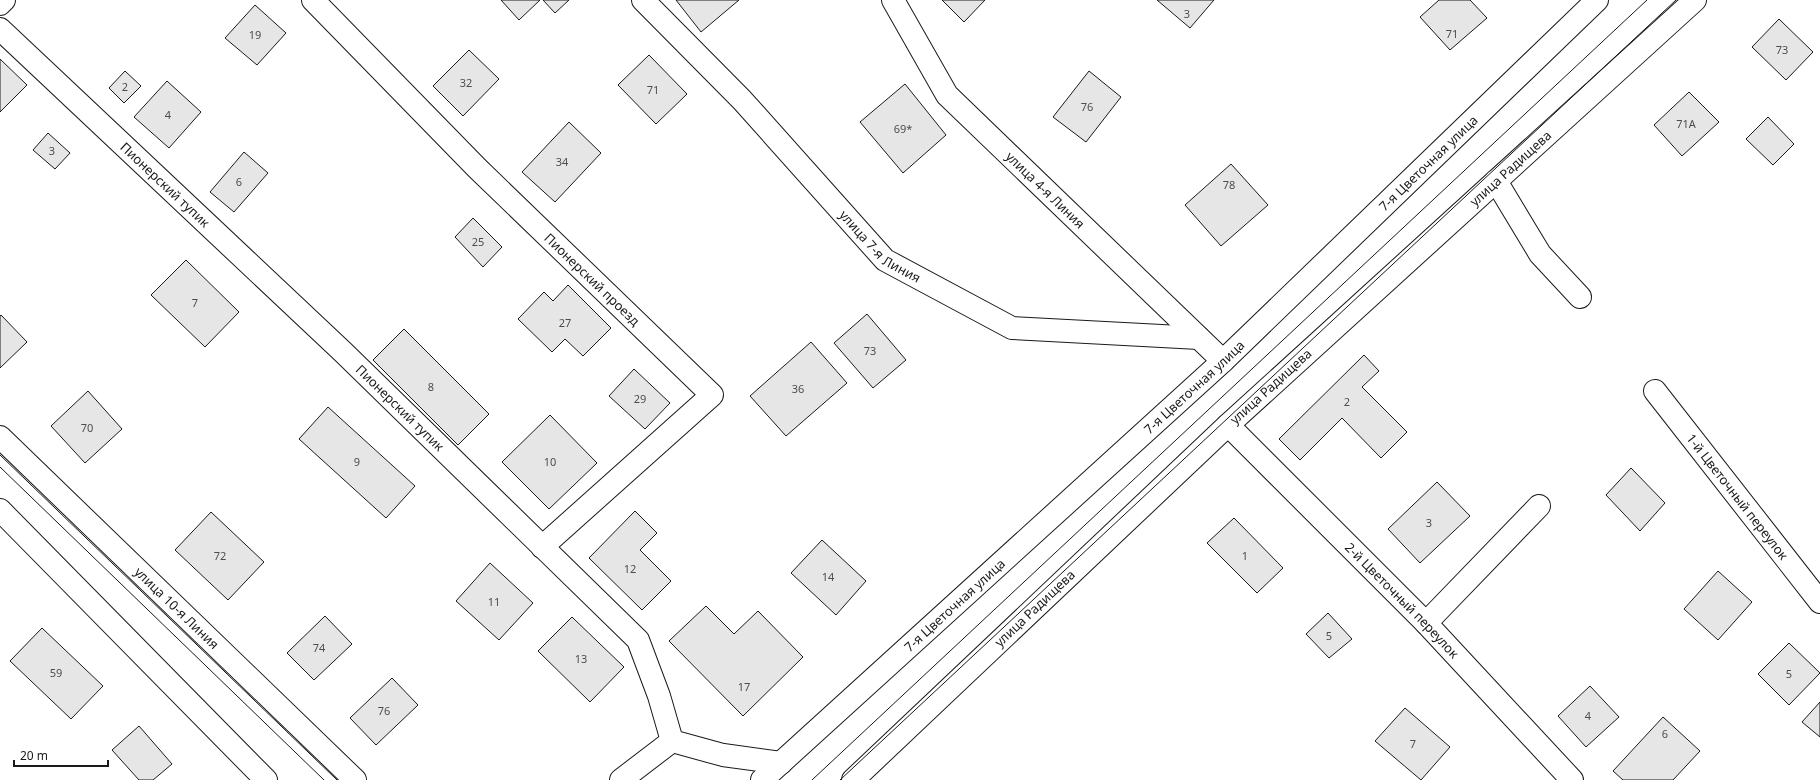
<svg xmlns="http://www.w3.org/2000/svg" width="1820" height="780" viewBox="0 0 1820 780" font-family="'Noto Sans',sans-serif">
  <rect width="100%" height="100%" fill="#fff"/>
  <!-- building -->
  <path fill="#e6e6e6" stroke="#1a1a1a" d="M501 0H540L519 20Z
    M543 0H569L555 13Z
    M676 0H739L701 32Z
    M942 0H985L964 22Z
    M1157 0H1214L1190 28Z
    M1439 0H1470L1487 18 1450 50 1420 17Z
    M255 5 286 33 257 65 225 38Z
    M1779 19 1813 52 1786 80 1752 47Z
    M469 50 499 79 463 116 433 86Z
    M649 55 687 94 656 124 618 85Z
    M0 59 27 85 0 112Z
    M125 71 141 86 124 103 109 88Z
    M1089 71 1121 97 1086 142 1053 117Z
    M167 81 201 112 169 148 134 117Z
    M905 84 946 135 903 173 860 122Z
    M1689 92 1719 122 1682 156 1654 125Z
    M1768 117 1794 144 1773 165 1746 139Z
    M569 122 601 153 555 202 522 172Z
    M48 133 70 153 55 169 33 150Z
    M244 152 268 173 234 212 210 192Z
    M1231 164 1268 205 1221 246 1185 205Z
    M473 218 502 247 483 267 455 237Z
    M186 260 239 312 205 347 151 295Z
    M568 285 611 328 583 356 565 339 552 352 518 319 544 292 553 301Z
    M867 314 906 360 873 388 834 343Z
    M1 315 27 342 0 368V316Z
    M404 329 489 414 458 445 373 360Z
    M811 342 847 383 786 436 750 396Z
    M1364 355 1379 371 1362 387 1407 432 1381 458 1342 418 1300 460 1279 439Z
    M634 369 670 403 645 429 609 396Z
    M88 391 122 429 85 463 51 426Z
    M328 407 415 486 386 518 299 439Z
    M550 415 597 463 549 509 502 462Z
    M1631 468 1665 503 1640 531 1606 495Z
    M1437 482 1470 516 1420 563 1388 529Z
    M635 511 657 533 640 550 671 581 642 610 589 558Z
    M211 512 264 562 228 600 175 550Z
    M1234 518 1283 568 1257 593 1207 543Z
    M822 540 866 581 836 615 791 573Z
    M490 563 533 603 499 640 456 601Z
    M1718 571 1752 602 1718 640 1684 609Z
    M706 606 734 634 758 611 803 657 743 716 669 641Z
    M1328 613 1352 639 1329 658 1306 634Z
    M325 616 352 644 314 680 287 653Z
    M572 617 624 667 590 702 538 651Z
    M42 628 103 686 71 719 10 661Z
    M1789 643 1820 673 1789 705 1758 674Z
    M392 678 418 705 376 745 350 718Z
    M1590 686 1619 717 1586 747 1558 716Z
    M1820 702V737L1802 722Z
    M1405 708 1450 747 1421 780 1375 741Z
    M1663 717 1700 751 1673 780H1623L1613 771Z
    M139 726 172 764 153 780H139L112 750Z"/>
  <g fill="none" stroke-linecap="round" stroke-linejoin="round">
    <!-- minor casing -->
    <g stroke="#1a1a1a" stroke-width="24">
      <g id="minor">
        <path id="s1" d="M313 0 477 168 712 395 542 547"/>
        <path id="s2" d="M643 0 742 100 885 260 1012 328 1199 338"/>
        <path id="s3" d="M893 0 947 95 1223 361"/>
        <path d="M0 4 4 0"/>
        <path id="s4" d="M0 29 343 352 638 640 659 696 672 741 723 755 781 763"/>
        <path d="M1496 181 1540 254 1580 297"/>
        <path id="s5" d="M1655 391 1820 602"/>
        <path id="s6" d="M1228 425 1426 623 1572 780"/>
        <path id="s7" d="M0 437 355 780"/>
        <path d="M0 510 266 780"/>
        <path d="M1426 623 1539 506"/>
        <path d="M621 780 672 741"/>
        <path id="s8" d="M762 780 1223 361 1597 0"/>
        <path id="s9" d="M853 780 1228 425 1695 0"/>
      </g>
    </g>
    <!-- minor -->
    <use href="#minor" stroke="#fff" stroke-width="22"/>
    <!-- tram -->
    <path stroke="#1a1a1a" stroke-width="1" d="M0 455 337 780
      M0 467 324 780
      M812 780 1647 0
      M840 780 1676 0"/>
  </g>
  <g text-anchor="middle" stroke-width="3" stroke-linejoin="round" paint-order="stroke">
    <!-- number labels -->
    <g font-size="11" fill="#4d4d4d">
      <text x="1187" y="18">3</text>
      <text x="1452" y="38">71</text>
      <text x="255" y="39">19</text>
      <text x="1782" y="54">73</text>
      <text x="466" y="87">32</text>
      <text x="125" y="91">2</text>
      <text x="653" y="94">71</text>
      <text x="1087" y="111">76</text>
      <text x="168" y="119">4</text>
      <text x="1686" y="128">71А</text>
      <text x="903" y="133">69*</text>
      <text x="52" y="155">3</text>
      <text x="562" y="166">34</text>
      <text x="239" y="186">6</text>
      <text x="1229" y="189">78</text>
      <text x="478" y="246">25</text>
      <text x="195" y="307">7</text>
      <text x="565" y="327">27</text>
      <text x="870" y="355">73</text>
      <text x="431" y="391">8</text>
      <text x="798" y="393">36</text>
      <text x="640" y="403">29</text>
      <text x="1347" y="406">2</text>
      <text x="87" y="432">70</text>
      <text x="357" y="466">9</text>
      <text x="550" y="466">10</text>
      <text x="1429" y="527">3</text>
      <text x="220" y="560">72</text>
      <text x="1245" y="560">1</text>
      <text x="630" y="573">12</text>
      <text x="828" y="581">14</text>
      <text x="494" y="606">11</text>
      <text x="1329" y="640">5</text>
      <text x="319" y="652">74</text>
      <text x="581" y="663">13</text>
      <text x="56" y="677">59</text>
      <text x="1789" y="678">5</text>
      <text x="744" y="691">17</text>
      <text x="384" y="715">76</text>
      <text x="1588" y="720">4</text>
      <text x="1665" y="738">6</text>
      <text x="1413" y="748">7</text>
    </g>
    <!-- street labels -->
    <g font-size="13" fill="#1a1a1a" stroke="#fff">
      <text dy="5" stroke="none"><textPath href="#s8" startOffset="908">7-я Цветочная улица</textPath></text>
      <text dy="5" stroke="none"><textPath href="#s9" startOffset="898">улица Радищева</textPath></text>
      <text dy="5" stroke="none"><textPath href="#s4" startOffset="227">Пионерский тупик</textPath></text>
      <text dy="5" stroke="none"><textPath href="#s3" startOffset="246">улица 4-я Линия</textPath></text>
      <text dy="5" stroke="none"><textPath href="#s2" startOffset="343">улица 7-я Линия</textPath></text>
      <text dy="5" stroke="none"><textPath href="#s1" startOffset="395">Пионерский проезд</textPath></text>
      <text dy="5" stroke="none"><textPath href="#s9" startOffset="574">улица Радищева</textPath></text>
      <text dy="5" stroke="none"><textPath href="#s8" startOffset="584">7-я Цветочная улица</textPath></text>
      <text dy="5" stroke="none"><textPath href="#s4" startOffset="551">Пионерский тупик</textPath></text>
      <text dy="5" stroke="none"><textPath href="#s5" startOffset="134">1-й Цветочный переулок</textPath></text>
      <text dy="5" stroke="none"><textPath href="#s6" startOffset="247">2-й Цветочный переулок</textPath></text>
      <text dy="5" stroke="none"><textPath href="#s8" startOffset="260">7-я Цветочная улица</textPath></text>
      <text dy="5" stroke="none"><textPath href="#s7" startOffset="246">улица 10-я Линия</textPath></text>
      <text dy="5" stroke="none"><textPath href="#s9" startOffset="250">улица Радищева</textPath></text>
    </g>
  </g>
  <!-- scale -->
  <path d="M14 760v6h94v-6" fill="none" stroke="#1a1a1a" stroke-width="2"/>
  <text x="20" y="760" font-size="12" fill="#1a1a1a" stroke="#ffffff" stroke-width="3" paint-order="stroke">20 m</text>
</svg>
